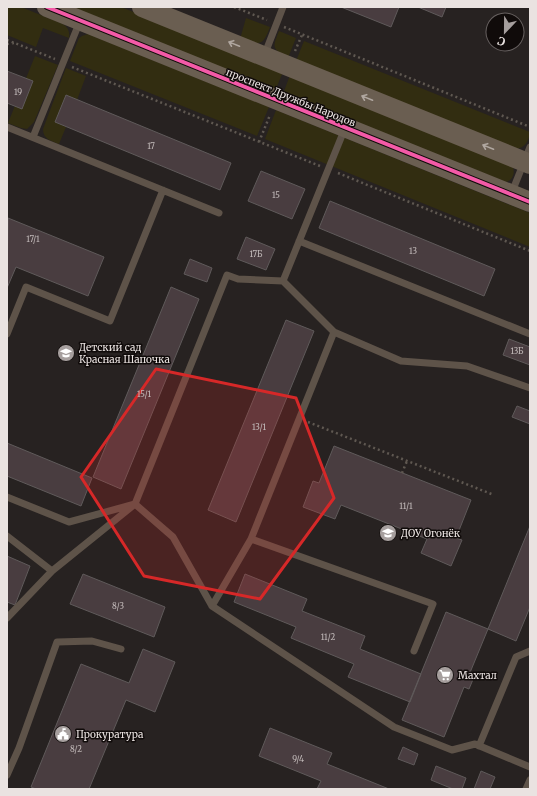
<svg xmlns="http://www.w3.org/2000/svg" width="537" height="796" viewBox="0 0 537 796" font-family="Merriweather,serif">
  <rect width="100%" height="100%" fill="#272221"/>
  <!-- green -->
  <path fill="#322d11" d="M7 7H21L63 24C68 27 70 32 69 38L43 28 36 47 7 35Z
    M67 7H121L283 72 275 91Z
    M246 18 270 27C262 48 260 44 240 39Z
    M279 31 296 38 288 58C272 48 272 49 279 31Z
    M88 34 269 107 257 136 70 61 79 38 82 36Z
    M304 41 530 132C529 141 525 148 516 149L296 61Z
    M35 56 58 65 34 122 27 129 21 128 8 123Z
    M66 68 86 76 77 100 66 95 55 122 66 127 59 144C51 141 43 139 43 129Z
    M290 75 513 167C515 173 513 180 506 182L283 94Z
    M276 110 530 213V247L265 139Z"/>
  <!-- building -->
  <path fill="#493d40" stroke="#5f5a5a" d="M341 7H399L391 27Z
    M418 7H446L442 17Z
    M7 71 33 81 22 109 7 103Z
    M66 95 231 163 220 190 55 122Z
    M261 171 305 189 292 219 248 201Z
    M330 201 495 269 484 296 319 228Z
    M8 218 104 257 88 296 16 267 7 288Z
    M246 237 275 249 266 270 237 259Z
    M190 259 212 268 207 282 184 274Z
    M171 287 199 299 121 489 93 477Z
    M286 320 314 331 236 522 208 510Z
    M509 339 530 347V365L503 355Z
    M517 406 530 411V424L512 417Z
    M7 443 92 478 81 506 7 476Z
    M334 446 471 500 456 538 462 540 451 566 421 553 427 539 341 505 335 519 303 507 313 481 319 483Z
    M530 526V607L516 641 488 629Z
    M7 556 30 566 15 605 7 602Z
    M83 574 165 607 154 637 70 604Z
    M245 574 307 599 302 611 365 636 360 649 421 674 410 702 348 677 354 664 291 638 296 627 234 602Z
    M446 612 488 629 469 675 474 677 469 689 464 687 444 737 402 720Z
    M143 649 175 662 155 712 126 700 89 789H36L31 787 81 664 129 683Z
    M270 728 332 753 327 764 389 789H317L321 781 259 756Z
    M403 747 418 754 414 765 398 759Z
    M436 766 466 778 462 789H453L431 780Z
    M481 771 495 777 490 789H474Z"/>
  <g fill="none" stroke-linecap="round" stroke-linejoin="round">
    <!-- path -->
    <path stroke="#5f5851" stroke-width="2.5" stroke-dasharray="2 3" stroke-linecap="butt" d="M234 7 267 20
      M284 27 530 127
      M7 40 55 59
      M7 44 14 43
      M295 51 302 35
      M72 67 320 166
      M259 142 270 115
      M338 173 530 251
      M308 422 494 495
      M402 473 407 461"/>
    <!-- lane -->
    <path stroke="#5e5349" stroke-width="7" d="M264 56 283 7
      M7 127 219 213
      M33 137 80 21
      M512 192 530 147
      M299 241 530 334
      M283 281 345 128
      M7 334 26 287 110 321 163 190
      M7 497 69 522 135 504 173 537 212 606 251 539 334 332
      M7 536 52 571
      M251 539 433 604 414 651
      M212 606 394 727 452 750 475 744 530 767
      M7 618 52 571 135 504 227 275 238 279 283 281 334 332 401 361 467 366 530 388
      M479 746 516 657 530 651
      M7 775 19 748 57 642 92 641 121 649
      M526 789 530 780"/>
    <!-- secondary -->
    <path stroke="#6a5e51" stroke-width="20" d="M47 7 530 202
      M142 7 530 164"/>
    <!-- cycleway casing -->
    <g stroke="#100b0a" stroke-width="6">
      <path id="cycleway" d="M47 7 530 202"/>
    </g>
    <!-- cycleway -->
    <use href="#cycleway" stroke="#f35aa7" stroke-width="4"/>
  </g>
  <!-- one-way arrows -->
  <defs><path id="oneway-shaft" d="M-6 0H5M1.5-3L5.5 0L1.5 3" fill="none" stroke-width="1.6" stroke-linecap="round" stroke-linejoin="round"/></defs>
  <g stroke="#b0a7a0">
    <use href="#oneway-shaft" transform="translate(234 44) rotate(-158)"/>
    <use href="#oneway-shaft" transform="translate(367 98) rotate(-158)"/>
    <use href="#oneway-shaft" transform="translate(488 147) rotate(-158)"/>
  </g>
  <!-- marked area -->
  <path fill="#d62828" fill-opacity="0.2" stroke="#d62828" stroke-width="3" stroke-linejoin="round" d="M156 369 296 398 334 498 260 599 144 576 81 477Z"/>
  <!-- icons -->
  <defs>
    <g id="school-disc" transform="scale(0.9)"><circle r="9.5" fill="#a69f9e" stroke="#100b0a"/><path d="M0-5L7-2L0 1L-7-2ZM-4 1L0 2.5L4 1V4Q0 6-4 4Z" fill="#fff"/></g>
    <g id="supermarket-disc" transform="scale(0.9)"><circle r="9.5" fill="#a69f9e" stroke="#100b0a"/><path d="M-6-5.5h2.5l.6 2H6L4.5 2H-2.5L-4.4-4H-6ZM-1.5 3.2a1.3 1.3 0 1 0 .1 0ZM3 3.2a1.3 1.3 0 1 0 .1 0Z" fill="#fff"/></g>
    <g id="civic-disc" transform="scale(0.9)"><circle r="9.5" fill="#a69f9e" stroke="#100b0a"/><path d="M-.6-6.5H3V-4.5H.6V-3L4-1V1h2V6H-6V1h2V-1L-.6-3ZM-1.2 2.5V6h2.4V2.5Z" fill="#fff"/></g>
  </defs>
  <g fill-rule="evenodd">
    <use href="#school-disc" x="66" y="353"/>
    <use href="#school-disc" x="388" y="533"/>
    <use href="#supermarket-disc" x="445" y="675"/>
    <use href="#civic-disc" x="63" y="734"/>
  </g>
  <g text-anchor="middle" stroke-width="3" stroke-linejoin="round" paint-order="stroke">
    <!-- number labels -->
    <g font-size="8" fill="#c2bab9">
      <text x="18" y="95">19</text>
      <text x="151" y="149">17</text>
      <text x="276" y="198">15</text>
      <text x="33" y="242">17/1</text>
      <text x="413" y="254">13</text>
      <text x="256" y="257">17Б</text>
      <text x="517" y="354">13Б</text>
      <text x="144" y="397">15/1</text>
      <text x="259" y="430">13/1</text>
      <text x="406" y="509">11/1</text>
      <text x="118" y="609">8/3</text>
      <text x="328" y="640">11/2</text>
      <text x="76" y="752">8/2</text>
      <text x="298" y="762">9/4</text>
    </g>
    <!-- street labels -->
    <g font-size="10" fill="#eae3e1" stroke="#100b0a">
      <text transform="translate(291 97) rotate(22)" y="4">проспект Дружбы Народов</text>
    </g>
    <!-- poi labels -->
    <g font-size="10" fill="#eae3e1" stroke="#100b0a" text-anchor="start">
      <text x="79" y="351">Детский сад<tspan x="79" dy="12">Красная Шапочка</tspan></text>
      <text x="401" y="537">ДОУ Огонёк</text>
      <text x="458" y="679">Махтал</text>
      <text x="76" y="738">Прокуратура</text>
    </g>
  </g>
  <!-- border -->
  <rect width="537" height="796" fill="none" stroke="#eae3e1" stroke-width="16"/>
  <!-- north arrow -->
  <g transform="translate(505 32) rotate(202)"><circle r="19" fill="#100b0a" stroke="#676160"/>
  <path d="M0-3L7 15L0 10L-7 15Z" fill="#a69f9e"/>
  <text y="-6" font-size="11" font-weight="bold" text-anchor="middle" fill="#eae3e1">С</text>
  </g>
</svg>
